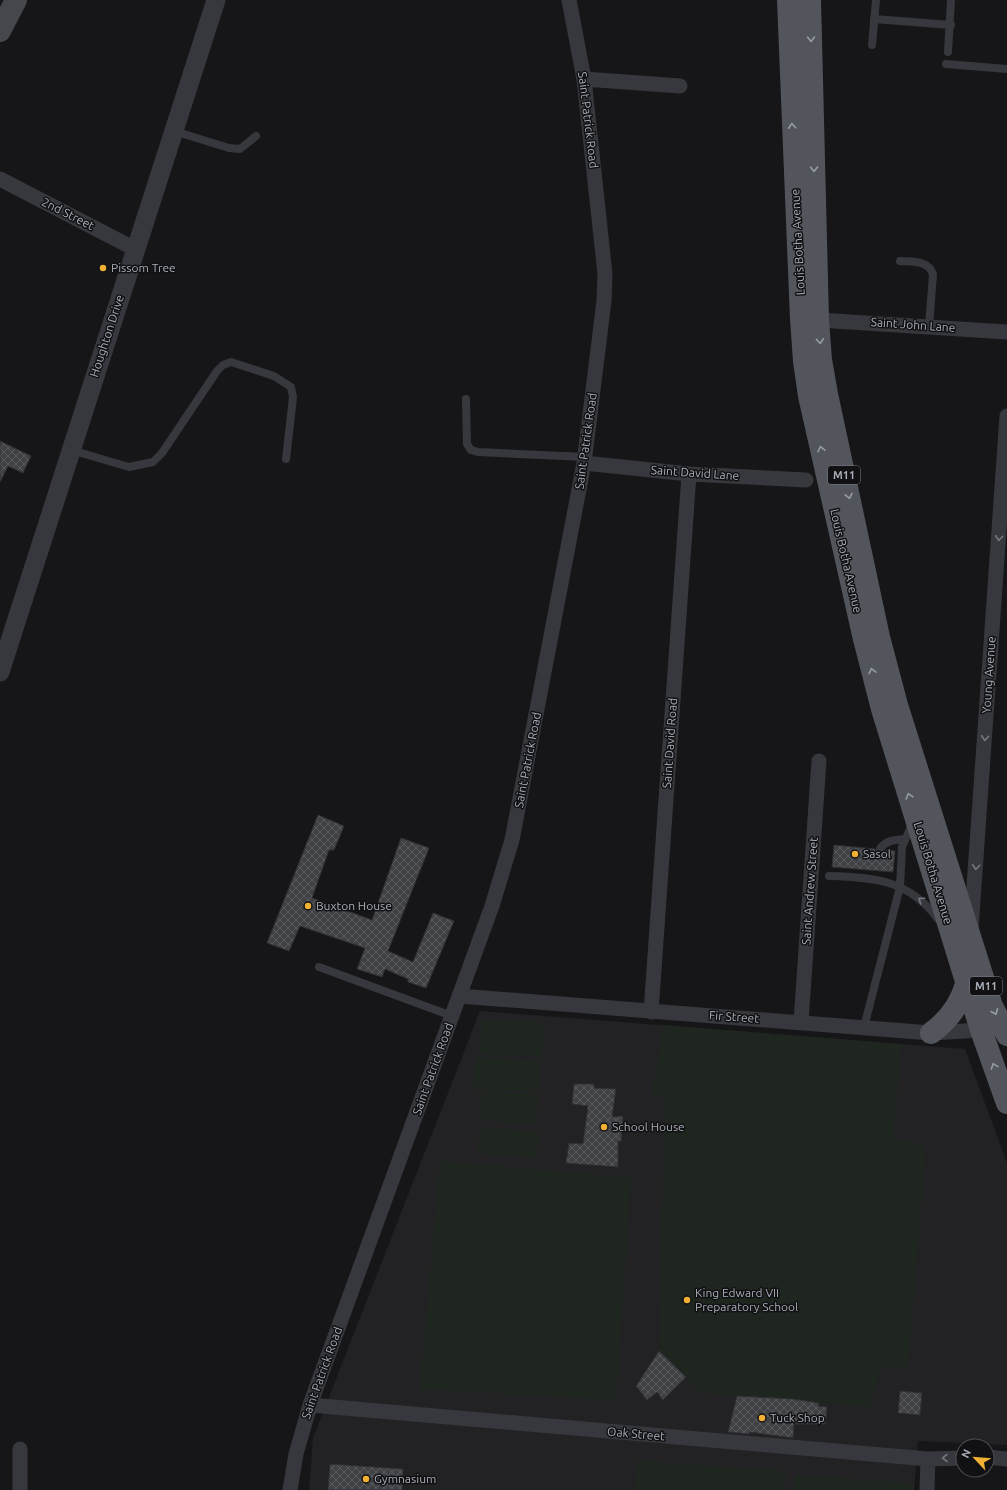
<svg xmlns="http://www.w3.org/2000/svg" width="1007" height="1490" viewBox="0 0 1007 1490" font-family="Ubuntu,sans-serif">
  <defs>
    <pattern id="building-cross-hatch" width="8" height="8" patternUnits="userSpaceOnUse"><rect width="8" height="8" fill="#404145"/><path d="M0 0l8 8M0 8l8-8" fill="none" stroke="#595a5e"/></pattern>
  </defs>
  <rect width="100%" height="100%" fill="#161618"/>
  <!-- built -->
  <path fill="#222225" d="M480 1011 965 1049 1007 1163V1445L918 1441 914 1490H309L313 1438Z"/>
  <!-- park -->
  <path fill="#1e261f" d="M482 1019 544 1023 542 1057 480 1054Z
    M663 1025 901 1044 893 1138 926 1147 908 1367H881L870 1407 697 1392 691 1381 659 1351 665 1098 653 1093Z
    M475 1057 540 1061 538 1092 473 1089Z
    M482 1091 538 1095 536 1124 480 1120Z
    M480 1127 539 1132 536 1158 478 1153Z
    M440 1161 631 1178 616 1400 420 1389Z
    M637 1461 786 1471 784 1490H635Z
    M795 1475 914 1483V1490H794Z"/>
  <!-- building -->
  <path fill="url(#building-cross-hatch)" stroke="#303034" d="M0 441 31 456 23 473 8 466 0 482Z
    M318 815 344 826 334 850H329L312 898 372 920 401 838 429 848 388 951 413 962 433 913 454 921 426 988 408 982V979L385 969 382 977 357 969 365 948 300 926 289 951 267 943Z
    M834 845 875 849 876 853 880 854 886 850 895 851 893 872 832 867Z
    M574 1084H594V1088L616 1089 612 1117 623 1116 621 1141H618V1167L566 1163 569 1143 583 1144 588 1106 572 1104Z
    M659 1351 686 1377 663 1400 657 1392 647 1400 636 1386Z
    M900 1391 922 1393 920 1415 898 1413Z
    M737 1396 793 1399 819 1403 818 1406 827 1407 825 1424H794L793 1438 750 1432 749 1434 728 1432Z
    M330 1464 403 1469 402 1490H328Z"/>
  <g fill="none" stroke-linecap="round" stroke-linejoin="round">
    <!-- service -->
    <path stroke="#37383d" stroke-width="8" d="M874 19 951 25
      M872 45 876 0
      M948 52 951 0
      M946 64 1007 69
      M174 131 229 148 240 149 256 136
      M900 261C913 262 928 260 933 274L929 326
      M466 399 467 444 471 450 478 452 585 457
      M71 450 129 467 153 462 162 453 217 371 223 365 231 362 274 376 291 387 293 397 286 459
      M880 849C886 840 895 840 905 839
      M829 876C874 877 909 880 938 919
      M319 967 452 1016
      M864 1027 900 887 902 847 913 822"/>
    <!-- minor -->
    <path stroke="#37383d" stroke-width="15" d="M584 79 680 86
      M0 179 135 249
      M818 320 1007 332
      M584 463 689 474 806 480
      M971 929 1007 416
      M459 996 931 1033 981 1030 989 1033
      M651 1012 689 474
      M801 1022 819 761
      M310 1405 928 1459 963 1458
      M987 1457 1007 1459
      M20 1490V1449
      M290 1490 296 1454 310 1405 492 906 512 840 584 463 604 301 605 274 584 79 569 0
      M927 1490 928 1459"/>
    <!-- tertiary -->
    <path stroke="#37383d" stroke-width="19" d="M0 672 216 0"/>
    <!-- secondary -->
    <path stroke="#45474d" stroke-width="22" d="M0 31 16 0"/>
    <!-- primary -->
    <path stroke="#53555c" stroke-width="22" d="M788 0 801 319 804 361 809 396 864 639 882 709 981 1030 1007 1103
      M810 0 818 320 821 360 827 394 879 637 897 705 992 1006 1007 1035
      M931 1033C949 1020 960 1005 966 984"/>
  </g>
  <!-- one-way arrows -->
  <defs><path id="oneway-chevron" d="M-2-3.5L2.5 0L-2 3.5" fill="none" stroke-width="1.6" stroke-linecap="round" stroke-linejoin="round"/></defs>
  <g stroke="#979ba6">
    <use href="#oneway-chevron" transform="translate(811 39) rotate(89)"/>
    <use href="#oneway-chevron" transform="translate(792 126) rotate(-93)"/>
    <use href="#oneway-chevron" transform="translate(814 169) rotate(89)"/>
    <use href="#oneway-chevron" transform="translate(820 341) rotate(86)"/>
    <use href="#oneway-chevron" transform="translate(821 449) rotate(-103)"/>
    <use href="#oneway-chevron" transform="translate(849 496) rotate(78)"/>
    <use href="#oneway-chevron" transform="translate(872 671) rotate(-104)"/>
    <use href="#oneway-chevron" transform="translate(909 796) rotate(-107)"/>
    <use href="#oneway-chevron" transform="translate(995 1012) rotate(67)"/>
    <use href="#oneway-chevron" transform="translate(994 1066) rotate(-110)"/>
  </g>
  <g stroke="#757881">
    <use href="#oneway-chevron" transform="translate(999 538) rotate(94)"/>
    <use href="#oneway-chevron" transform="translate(985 738) rotate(94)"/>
    <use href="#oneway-chevron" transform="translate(976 867) rotate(95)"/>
    <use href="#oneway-chevron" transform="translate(921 900) rotate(-146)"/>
    <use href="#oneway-chevron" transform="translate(945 1458) rotate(179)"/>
  </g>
  <!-- markers -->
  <g fill="#f2b134" stroke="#111113" stroke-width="1.5">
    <circle cx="103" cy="268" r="4"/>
    <circle cx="855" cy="854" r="4"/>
    <circle cx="308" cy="906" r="4"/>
    <circle cx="604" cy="1127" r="4"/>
    <circle cx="687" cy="1300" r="4"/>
    <circle cx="762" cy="1418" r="4"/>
    <circle cx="366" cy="1479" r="4"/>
  </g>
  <g text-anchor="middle" stroke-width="3" stroke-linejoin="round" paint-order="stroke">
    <!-- shield labels -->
    <g fill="#111113" stroke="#7b7e86" stroke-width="1">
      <rect x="828" y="466" width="32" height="18" rx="3"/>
      <rect x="970" y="977" width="32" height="18" rx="3"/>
    </g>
    <g font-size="11" font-weight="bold" fill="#a8adb8">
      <text x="844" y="479">M11</text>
      <text x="986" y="990">M11</text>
    </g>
    <!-- street labels -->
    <g font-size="12" fill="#a8adb8" stroke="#111113">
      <text transform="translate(588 120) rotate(83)" y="4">Saint Patrick Road</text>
      <text transform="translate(68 214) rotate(27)" y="4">2nd Street</text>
      <text transform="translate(798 242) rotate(-93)" y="4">Louis Botha Avenue</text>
      <text transform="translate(913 325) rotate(4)" y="4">Saint John Lane</text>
      <text transform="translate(107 336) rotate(-72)" y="4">Houghton Drive</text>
      <text transform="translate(586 441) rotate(-82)" y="4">Saint Patrick Road</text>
      <text transform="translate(695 473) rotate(4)" y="4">Saint David Lane</text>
      <text transform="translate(846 561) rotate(77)" y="4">Louis Botha Avenue</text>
      <text transform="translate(989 675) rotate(-86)" y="4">Young Avenue</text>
      <text transform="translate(670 743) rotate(-86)" y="4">Saint David Road</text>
      <text transform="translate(528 760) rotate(-79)" y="4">Saint Patrick Road</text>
      <text transform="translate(933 873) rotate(73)" y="4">Louis Botha Avenue</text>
      <text transform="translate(810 891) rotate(-86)" y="4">Saint Andrew Street</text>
      <text transform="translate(734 1017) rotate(4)" y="4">Fir Street</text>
      <text transform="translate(433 1069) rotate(-70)" y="4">Saint Patrick Road</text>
      <text transform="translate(322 1373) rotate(-70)" y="4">Saint Patrick Road</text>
      <text transform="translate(636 1434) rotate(5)" y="4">Oak Street</text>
    </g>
    <!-- poi labels -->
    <g font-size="12" fill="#a8adb8" stroke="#111113" text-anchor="start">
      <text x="111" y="272">Pissom Tree</text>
      <text x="863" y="858">Sasol</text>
      <text x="316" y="910">Buxton House</text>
      <text x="612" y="1131">School House</text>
      <text x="695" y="1297">King Edward VII<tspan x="695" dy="14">Preparatory School</tspan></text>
      <text x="770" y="1422">Tuck Shop</text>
      <text x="374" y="1483">Gymnasium</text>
    </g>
  </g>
  <!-- north arrow -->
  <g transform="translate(975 1458) rotate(296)"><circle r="19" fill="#111113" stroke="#4d4f55"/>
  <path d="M0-3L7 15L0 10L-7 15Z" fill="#f2b134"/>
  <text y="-6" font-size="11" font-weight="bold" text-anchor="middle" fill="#a8adb8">N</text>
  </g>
</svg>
